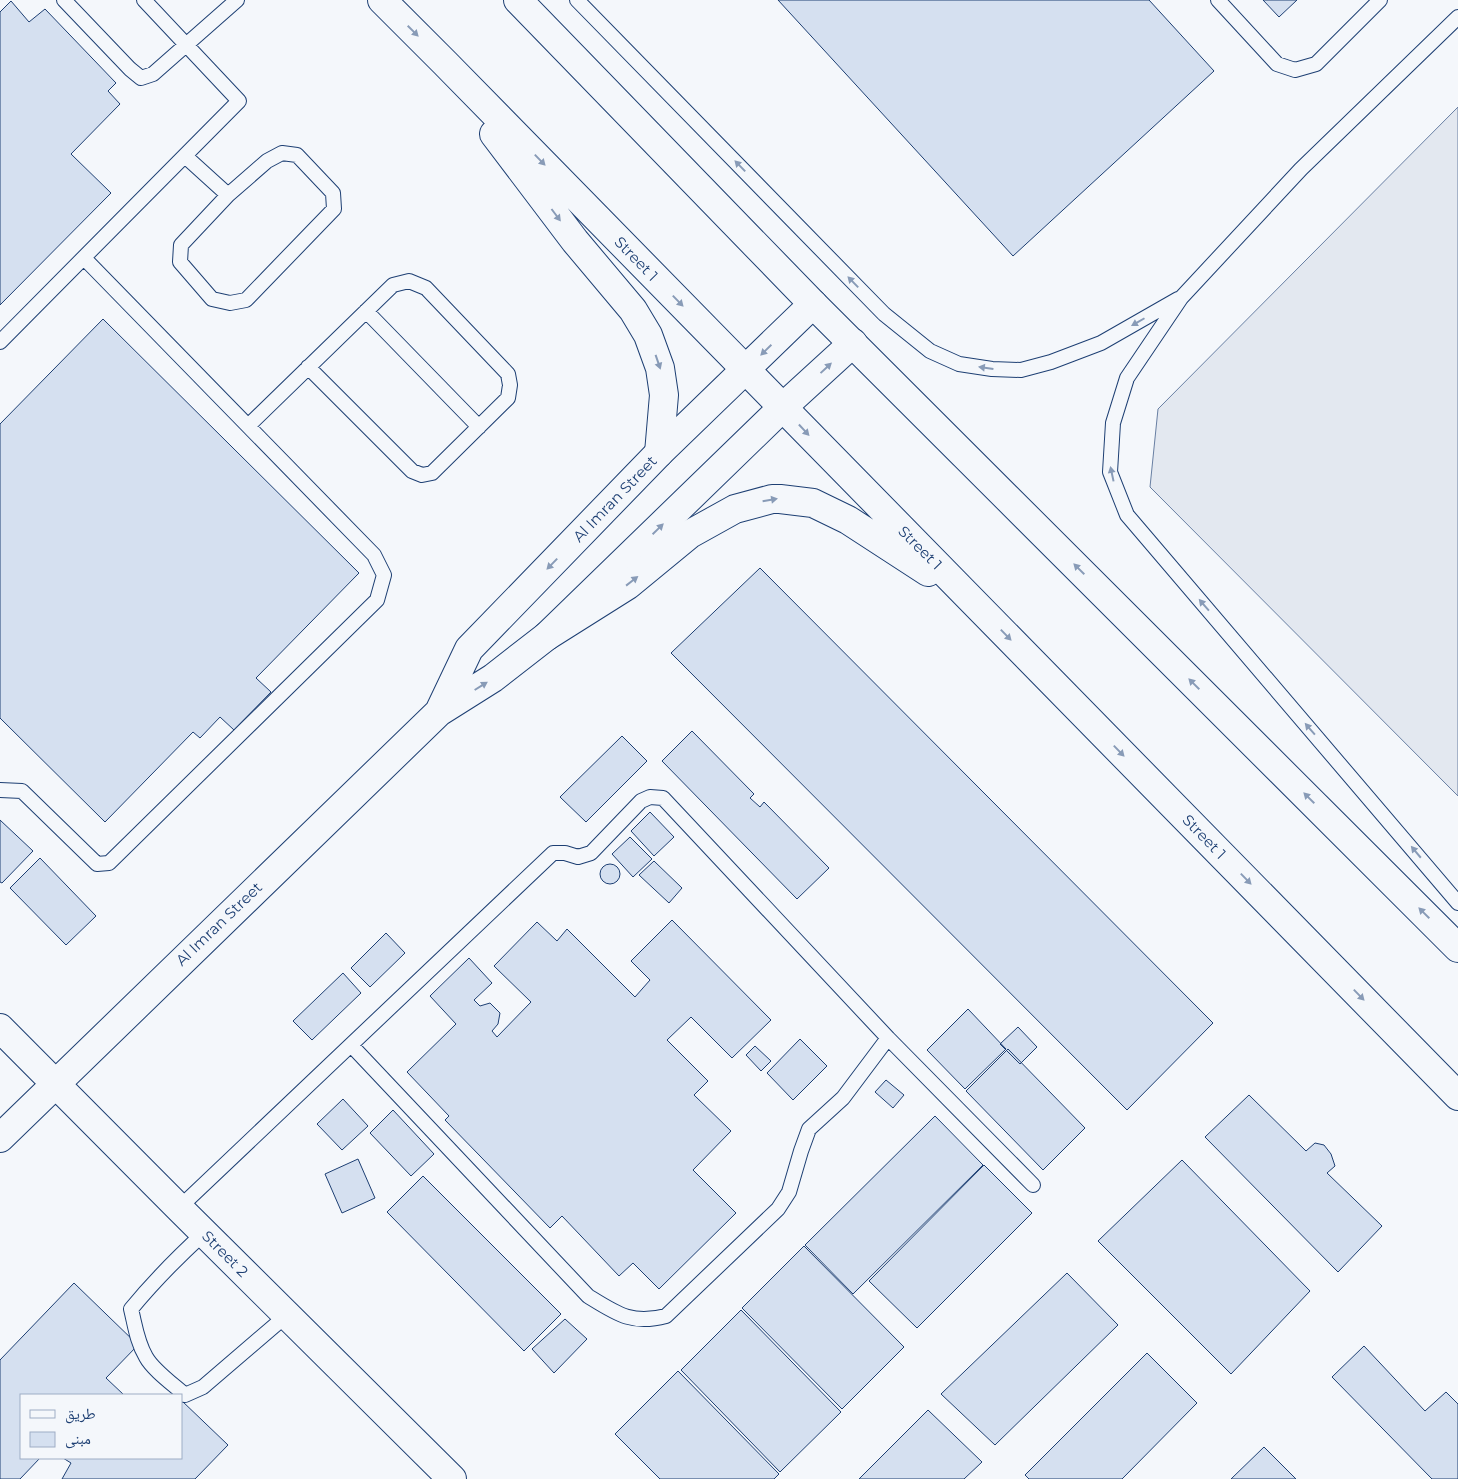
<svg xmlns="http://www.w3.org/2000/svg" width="1458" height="1479" viewBox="0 0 1458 1479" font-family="Montserrat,'Noto Naskh Arabic',sans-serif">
  <rect width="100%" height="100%" fill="#f4f7fb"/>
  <!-- parking -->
  <path fill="#e3e8f0" stroke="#687fa3" d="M1458 107V796L1150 487 1158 409Z"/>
  <!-- building -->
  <path fill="#d5e0f0" stroke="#1d3f73" d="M778 0H1149L1214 71 1013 256Z
    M1263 0H1297L1279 17Z
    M11 1 29 22 45 9 116 83 108 91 120 104 71 154 111 193 0 305V12Z
    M103 319 359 573 256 678 271 692 234 730 220 717 200 738 193 732 105 822 0 718V424Z
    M760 568 1213 1023 1127 1110 671 653Z
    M692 731 754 794 750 798 760 807 764 802 829 868 797 899 662 761Z
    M622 736 647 761 586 822 560 797Z
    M650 812 674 837 654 856 631 831Z
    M0 820 33 851 2 883 0 882Z
    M630 837 652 859 633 877 612 854Z
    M40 858 96 916 66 945 10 888Z
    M654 861 682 888 669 903 639 875Z
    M600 874a10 10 0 1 1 20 0a10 10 0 1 1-20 0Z
    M672 920 771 1020 732 1058 691 1017 667 1040 708 1081 694 1095 731 1131 693 1170 736 1213 659 1289 633 1263 619 1276 562 1216 550 1228 445 1120 449 1116 407 1072 456 1024 430 996 469 958 492 983 474 1000 480 1006 490 1003 500 1013 498 1024 492 1031 497 1037 531 1002 494 966 537 922 557 941 567 929 635 997 650 980 631 961Z
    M386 933 405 953 370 987 351 968Z
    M343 973 361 993 312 1040 293 1021Z
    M968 1009 1006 1049 965 1089 927 1050Z
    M1018 1027 1037 1047 1020 1064 1000 1044Z
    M800 1039 827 1066 793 1100 767 1073Z
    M755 1046 771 1061 761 1071 746 1055Z
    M1008 1049 1085 1128 1043 1170 966 1091Z
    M886 1080 904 1095 893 1108 875 1092Z
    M1249 1095 1306 1151 1315 1143 1324 1145 1331 1154 1335 1166 1327 1173 1382 1226 1338 1272 1205 1137Z
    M343 1099 368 1126 342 1150 317 1124Z
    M393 1110 434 1154 411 1176 370 1133Z
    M935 1116 983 1165 853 1294 805 1245Z
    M358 1159 375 1198 342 1213 325 1174Z
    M1182 1160 1310 1291 1231 1374 1098 1241Z
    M984 1165 1032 1213 917 1328 869 1281Z
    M423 1176 561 1314 524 1351 387 1212Z
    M804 1246 904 1347 842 1409 742 1308Z
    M1067 1273 1118 1325 995 1445 941 1394Z
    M74 1283 138 1345 106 1378 124 1395H21V1458H40L20 1479H0V1360Z
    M741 1310 841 1412 780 1472 681 1370Z
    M565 1319 587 1339 554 1373 532 1349Z
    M1364 1346 1425 1411 1446 1392 1458 1404V1479H1432L1332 1377Z
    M1147 1353 1197 1403 1122 1479H1029L1025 1475Z
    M678 1371 779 1474 774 1479H660L615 1434Z
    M181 1400 228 1445 195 1479H62L71 1463 63 1458H181Z
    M928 1410 982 1462 964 1479H859Z
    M1264 1447 1296 1479H1231Z"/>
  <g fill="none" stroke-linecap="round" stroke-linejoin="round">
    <!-- service casing -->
    <g stroke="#1d3f73" stroke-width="16">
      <path id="service" d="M64 0 130 69 141 78 153 74 237 0
        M577 0 884 314 930 351 959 364 992 369 1021 370 1051 362 1101 343 1178 299
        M1218 0 1277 64 1295 70 1316 64 1380 0
        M1458 17 1301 169 1181 298 1127 378 1113 423 1110 472 1127 515 1458 903
        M185 156 228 195 267 161 282 153 297 155 333 193 334 209 246 300 230 303 212 299 180 262 181 245 228 195
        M366 311 479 427
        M0 342 239 101 144 0
        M248 426 393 285 409 281 426 288 508 374 510 385 508 398 432 473 422 475 412 471 308 367
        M0 790 22 791 97 864 109 863 377 600 384 575 374 555 84 258
        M888 1038 1033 1185
        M179 1208 553 853H565L578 857 591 853 641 801 650 797 663 798 888 1038 843 1098 809 1129 801 1151 789 1192 778 1209 666 1316C632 1325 617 1314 588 1296L351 1045
        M204 1233C178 1257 154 1281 131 1309 135 1325 137 1342 146 1357 153 1370 174 1385 185 1395L203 1387 287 1315"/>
    </g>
    <!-- minor casing -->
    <g stroke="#1d3f73" stroke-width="30">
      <path id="minor" d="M439 712 469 649 659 453 813 304
        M0 1028 179 1208 452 1479
        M0 1138 439 712 493 678 547 636 783 407 853 343"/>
    </g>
    <!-- tertiary casing -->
    <g stroke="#1d3f73" stroke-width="30">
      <path id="tertiary" d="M382 0 445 63 1458 1096
        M518 0 813 304 1458 948
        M494 134 575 241 633 310 648 335 660 368 664 395 659 453
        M547 636 628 585 690 534 735 509 772 499H780L813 503 848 520 928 572"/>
    </g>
    <!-- service -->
    <use href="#service" stroke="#f4f7fb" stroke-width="14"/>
    <!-- minor -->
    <use href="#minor" stroke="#f4f7fb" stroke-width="28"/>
    <!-- tertiary -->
    <use href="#tertiary" stroke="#f4f7fb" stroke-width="28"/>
  </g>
  <!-- one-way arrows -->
  <defs><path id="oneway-solid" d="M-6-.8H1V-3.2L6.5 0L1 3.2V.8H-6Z" transform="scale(1.25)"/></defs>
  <g fill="#889bb7">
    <use href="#oneway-solid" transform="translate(413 31) rotate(45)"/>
    <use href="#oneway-solid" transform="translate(540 160) rotate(46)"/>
    <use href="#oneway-solid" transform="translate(740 166) rotate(-134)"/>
    <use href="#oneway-solid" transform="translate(556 215) rotate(53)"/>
    <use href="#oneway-solid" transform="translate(853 282) rotate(-134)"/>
    <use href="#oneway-solid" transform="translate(678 301) rotate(46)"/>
    <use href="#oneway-solid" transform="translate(1138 322) rotate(150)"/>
    <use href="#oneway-solid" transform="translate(766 350) rotate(136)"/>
    <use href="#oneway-solid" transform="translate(658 362) rotate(71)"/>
    <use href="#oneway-solid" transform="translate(826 368) rotate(-43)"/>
    <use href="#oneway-solid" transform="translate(986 368) rotate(-172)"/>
    <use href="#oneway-solid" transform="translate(804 430) rotate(47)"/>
    <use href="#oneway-solid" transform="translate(1112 474) rotate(-102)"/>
    <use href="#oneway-solid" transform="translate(770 500) rotate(-10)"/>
    <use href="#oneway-solid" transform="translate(658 529) rotate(-44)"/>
    <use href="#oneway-solid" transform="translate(552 564) rotate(134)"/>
    <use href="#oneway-solid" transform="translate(1079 569) rotate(-135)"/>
    <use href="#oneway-solid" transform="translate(632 581) rotate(-38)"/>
    <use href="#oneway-solid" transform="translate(1204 605) rotate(-131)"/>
    <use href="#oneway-solid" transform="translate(1006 635) rotate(46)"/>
    <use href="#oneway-solid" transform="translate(1194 684) rotate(-135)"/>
    <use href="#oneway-solid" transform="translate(481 686) rotate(-32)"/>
    <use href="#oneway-solid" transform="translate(1310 729) rotate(-131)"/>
    <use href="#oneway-solid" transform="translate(1119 751) rotate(46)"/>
    <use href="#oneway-solid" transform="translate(1309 798) rotate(-135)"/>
    <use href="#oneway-solid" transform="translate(1416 852) rotate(-130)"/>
    <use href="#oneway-solid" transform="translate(1246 879) rotate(46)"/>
    <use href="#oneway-solid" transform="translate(1424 913) rotate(-135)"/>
    <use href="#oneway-solid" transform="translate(1359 995) rotate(46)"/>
  </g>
  <g text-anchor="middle" stroke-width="4" stroke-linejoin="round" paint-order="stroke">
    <!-- street labels -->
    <g font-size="15" fill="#1d3f73" stroke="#f4f7fb">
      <text transform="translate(636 259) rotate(46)" y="5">Street 1</text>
      <text transform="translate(615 499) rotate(-46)" y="5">Al Imran Street</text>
      <text transform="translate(920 548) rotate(45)" y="5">Street 1</text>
      <text transform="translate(1204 837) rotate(46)" y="5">Street 1</text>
      <text transform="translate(219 924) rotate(-44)" y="5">Al Imran Street</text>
      <text transform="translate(225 1254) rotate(45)" y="5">Street 2</text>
    </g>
  </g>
  <!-- legend -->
  <rect x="20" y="1394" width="162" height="65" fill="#f4f7fb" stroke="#9eadc5"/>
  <rect x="30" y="1410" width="25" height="8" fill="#f4f7fb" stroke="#9eadc5"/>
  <text x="65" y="1419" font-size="15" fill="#1d3f73">طريق</text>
  <rect x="30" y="1432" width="25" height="15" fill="#d5e0f0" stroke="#9eadc5"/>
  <text x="65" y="1444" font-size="15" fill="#1d3f73">مبنى</text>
</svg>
